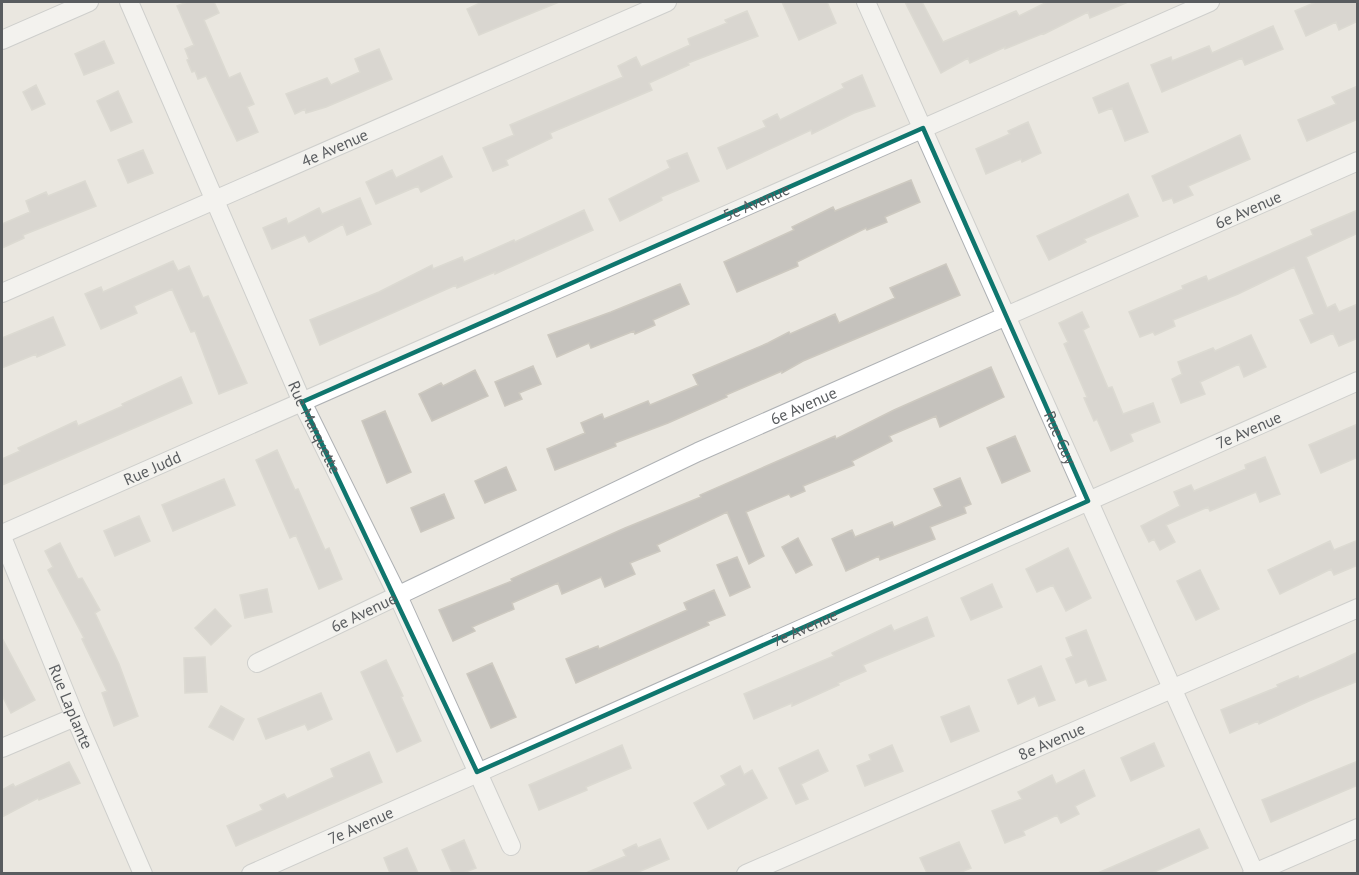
<svg xmlns="http://www.w3.org/2000/svg" width="1359" height="875" viewBox="0 0 1359 875" font-family="'PT Sans',sans-serif">
  <rect width="100%" height="100%" fill="#eae7e0"/>
  <!-- building -->
  <path fill="#c5c2bd" stroke="#cdc9c0" stroke-width="1.5" d="M187 2H214L219 13 204 20 229 78 240 73 254 104 247 107 258 132 237 141 206 76 198 79 195 71 192 72 187 60 189 59 185 49 194 45 177 6Z
    M482 2H559L479 35 467 9Z
    M782 2H827L836 23 799 40Z
    M905 2H922L943 42 1016 11 1019 16 1047 2H1128L1090 18 1088 12 1044 34V33L1005 49V47L970 63 968 58 941 73Z
    M1316 2H1358V21L1339 30 1336 22 1306 36 1295 11Z
    M747 11 758 36 688 63 689 65 649 83 652 90 550 133 552 138 506 160 508 165 493 171 483 148 514 135 510 125 623 77 618 66 636 57 641 67 690 45 688 39 727 23 725 20Z
    M1273 26 1283 49 1245 65 1242 58 1162 92 1151 65 1171 57 1172 61 1209 46 1212 53Z
    M104 41 114 63 84 75 75 54Z
    M379 49 392 79 326 107 306 113 305 109 295 114 286 94 327 78 331 85 360 72 355 59Z
    M862 75 875 106 854 113 812 134 811 130 727 169 718 148 766 127 763 121 777 114 780 120 844 88 842 84Z
    M1128 83 1148 132 1125 141 1112 108 1099 113 1093 98Z
    M36 85 45 104 32 110 23 92Z
    M1358 86V119L1307 141 1298 120 1336 104 1332 97Z
    M118 91 132 122 111 131 97 101Z
    M1028 122 1041 153 1022 162 1021 159 986 174 976 149 1010 134 1008 131Z
    M1240 135 1250 159 1188 186 1193 195 1174 203 1172 198 1163 201 1152 176Z
    M143 150 153 173 128 183 118 160Z
    M687 153 699 181 661 197 662 200 620 221 609 199 670 168 667 161Z
    M442 156 452 177 421 192 418 186 376 204 366 182 392 170 396 178Z
    M911 180 920 202 885 217 887 222 867 230 866 228 797 262 798 266 737 292 724 262 794 230 792 227 833 207 835 211Z
    M85 181 96 206 23 235 24 238 2 248V224L30 212 26 201 46 192 48 196Z
    M1128 194 1138 216 1084 239 1086 242 1049 260 1037 236Z
    M360 198 371 224 347 235 343 224 309 242 305 235 272 249 263 228 286 218 288 224 319 208 322 214Z
    M584 210 593 230 495 274V272L457 288 456 285 320 345 310 320 379 292 432 265 433 269 462 257 464 262 514 240 515 242Z
    M1358 210V233L1306 257 1327 308 1335 304 1339 312 1358 304V338L1339 346 1333 333 1311 343 1300 320 1314 314 1294 267 1238 294 1173 320 1175 326 1155 335 1153 332 1140 337 1129 312 1183 289 1182 286 1206 276 1208 281 1313 235 1311 230Z
    M173 261 178 271 189 266 203 298 208 296 247 383 219 394 195 331 191 332 172 289 134 306 137 313 101 329 85 294 101 287 103 292Z
    M946 264 960 295 803 361 782 373V371L726 395 727 397 668 423 615 443 616 446 555 470 547 449 585 433 581 423 602 414 604 419 648 401 650 405 698 385 693 375 768 343 789 332 790 334 835 314 839 323 895 298 890 288Z
    M680 284 689 304 653 320 655 325 635 334 634 331 591 348 589 343 557 357 548 335 611 312Z
    M1082 312 1089 327 1083 330 1108 388 1112 387 1123 414 1153 403 1160 422 1130 434 1133 441 1111 451 1097 419 1094 421 1084 398 1087 397 1064 344 1068 342 1059 323Z
    M53 317 65 345 37 357 36 354 2 368V338Z
    M1251 335 1266 367 1244 377 1239 364 1200 382 1205 394 1181 403 1172 379 1182 374 1178 362 1213 348 1215 351Z
    M533 366 541 384 519 393 522 399 505 406 495 382Z
    M991 367 1004 397 940 427 936 416 889 436 892 441 852 461 854 465 803 486 805 491 791 497 789 494 746 512 764 556 749 564 727 512 657 545 660 551 630 563 635 574 605 587 601 577 562 594 558 583 512 603 514 609 472 627 475 631 453 641 439 610 512 581 511 579 625 528 701 497 700 495 835 436 836 439 894 410Z
    M475 370 488 396 432 421 419 394 441 383 443 386Z
    M181 377 192 403 2 485V459L20 451 18 448 76 421 78 426 123 406 122 404Z
    M385 411 411 472 387 483 362 421Z
    M1358 424V457L1321 473 1309 445Z
    M1015 436 1030 471 1002 483 987 448Z
    M277 450 295 490 298 489 325 550 329 548 342 579 319 589 296 535 290 538 256 460Z
    M1265 457 1280 494 1260 502 1256 492 1210 511 1208 507 1166 525 1175 542 1160 550 1154 539 1149 542 1141 526 1180 506 1174 492 1191 485 1194 491 1246 469 1245 465Z
    M506 467 516 490 485 503 475 481Z
    M960 478 971 504 964 507 966 513 930 527 935 539 880 560 879 556 846 571 832 539 852 530 855 537 892 522 894 527 942 506 934 489Z
    M224 479 235 505 173 531 162 505Z
    M444 494 454 518 421 532 411 508Z
    M139 516 150 541 115 556 104 531Z
    M798 538 812 565 796 573 782 547Z
    M1358 540V565L1334 575 1331 569 1280 594 1268 570 1330 541 1334 550Z
    M60 543 78 579 82 578 100 610 95 613 119 664 138 716 114 726 102 693 107 691 82 639 84 638 48 570 53 567 45 551Z
    M1068 548 1091 598 1066 611 1053 585 1037 592 1026 569Z
    M737 557 750 587 730 596 717 565Z
    M1200 570 1219 609 1196 620 1177 581Z
    M992 584 1002 607 971 620 961 598Z
    M267 589 272 612 245 618 240 595Z
    M714 590 725 615 707 622 709 625 576 683 566 659 598 646 599 649 687 610 684 603Z
    M215 609 231 626 211 645 195 628Z
    M927 617 934 636 863 665 866 671 838 683 839 685 792 706V703L754 719 744 694 834 656 832 653 891 625 894 631Z
    M1086 630 1106 680 1089 686 1086 679 1076 683 1066 659 1073 656 1066 638Z
    M2 638 35 700 11 713 2 695Z
    M1358 652V681L1309 701 1259 724 1258 721 1230 733 1221 710 1278 687 1277 685 1298 676 1299 679 1335 663Z
    M205 657 207 692 185 693 184 658Z
    M386 660 403 696 401 697 421 741 397 752 361 672Z
    M492 663 516 717 491 728 467 674Z
    M1041 666 1055 700 1039 706 1035 696 1018 704 1008 680Z
    M321 693 332 719 308 730 305 724 266 739 258 719Z
    M221 706 244 719 233 740 209 727Z
    M969 706 979 731 951 742 941 717Z
    M1154 743 1164 766 1131 781 1121 758Z
    M622 745 631 768 586 787 587 790 539 810 529 785Z
    M892 745 903 771 865 786 857 766 871 760 869 755Z
    M818 750 828 771 801 784 808 799 796 804 779 768Z
    M369 752 382 782 236 846 227 826 263 810 260 805 284 794 287 799 334 777 331 769Z
    M1358 761V785L1271 822 1262 800Z
    M69 762 80 783 39 800 38 798 2 817V790L13 784 15 787Z
    M740 766 744 775 752 770 767 798 708 829 694 803 726 785 721 776Z
    M1084 770 1095 796 1075 806 1079 814 1061 823 1057 815 1023 831 1025 835 1005 843 992 811 1022 799 1018 792 1052 775 1056 784Z
    M1199 829 1208 848 1152 873H1098Z
    M660 839 669 859 636 873H586L626 856 623 850 636 844 638 848Z
    M464 840 476 868 463 873H452L442 850Z
    M959 842 971 868 959 873H927L920 858Z
    M407 848 418 873H390L384 858Z"/>
  <g fill="none" stroke-linecap="round" stroke-linejoin="round">
    <!-- minor casing -->
    <g stroke="#aeb1b4" stroke-width="20">
      <g id="minor">
        <path id="s1" d="M129 2 302 402 398 596 511 846"/>
        <path id="s2" d="M866 2 1255 874"/>
        <path d="M2 40 89 2"/>
        <path id="s3" d="M2 293 667 2"/>
        <path id="s4" d="M2 534 1210 2"/>
        <path id="s5" d="M2 537 75 717 143 874"/>
        <path id="s6" d="M257 663 698 452 1358 161"/>
        <path d="M2 748 75 717"/>
        <path id="s7" d="M251 874 1358 381"/>
        <path id="s8" d="M746 874 1358 608"/>
        <path d="M1252 874 1358 828"/>
      </g>
    </g>
    <!-- minor -->
    <use href="#minor" stroke="#fff" stroke-width="18"/>
  </g>
  <!-- marked area -->
  <path d="M0 0H1359V875H0ZM923 128 1088 501 477 772 302 402Z" fill="#eae7e0" fill-opacity=".55" fill-rule="evenodd"/>
  <path fill="none" stroke="#0f766e" stroke-width="4.5" stroke-linejoin="round" d="M923 128 1088 501 477 772 302 402Z"/>
  <g text-anchor="middle" stroke-width="6" stroke-linejoin="round" paint-order="stroke">
    <!-- street labels -->
    <g font-size="16" fill="#595c5f" stroke="#fff">
      <text dy="6" stroke="none"><textPath href="#s3" startOffset="363">4e Avenue</textPath></text>
      <text dy="6" stroke="none"><textPath href="#s4" startOffset="824">5e Avenue</textPath></text>
      <text dy="6" stroke="none"><textPath href="#s6" startOffset="1090">6e Avenue</textPath></text>
      <text dy="6" stroke="none"><textPath href="#s6" startOffset="604">6e Avenue</textPath></text>
      <text dy="6" stroke="none"><textPath href="#s1" startOffset="464">Rue Marquette</textPath></text>
      <text dy="6" stroke="none"><textPath href="#s7" startOffset="1092">7e Avenue</textPath></text>
      <text dy="6" stroke="none"><textPath href="#s2" startOffset="477">Rue Guy</textPath></text>
      <text dy="6" stroke="none"><textPath href="#s4" startOffset="164">Rue Judd</textPath></text>
      <text dy="6" stroke="none"><textPath href="#s6" startOffset="118">6e Avenue</textPath></text>
      <text dy="6" stroke="none"><textPath href="#s7" startOffset="606">7e Avenue</textPath></text>
      <text dy="6" stroke="none"><textPath href="#s5" startOffset="183">Rue Laplante</textPath></text>
      <text dy="6" stroke="none"><textPath href="#s8" startOffset="333">8e Avenue</textPath></text>
      <text dy="6" stroke="none"><textPath href="#s7" startOffset="120">7e Avenue</textPath></text>
    </g>
  </g>
  <!-- border -->
  <rect width="1359" height="875" fill="none" stroke="#595c5f" stroke-width="6"/>
</svg>
